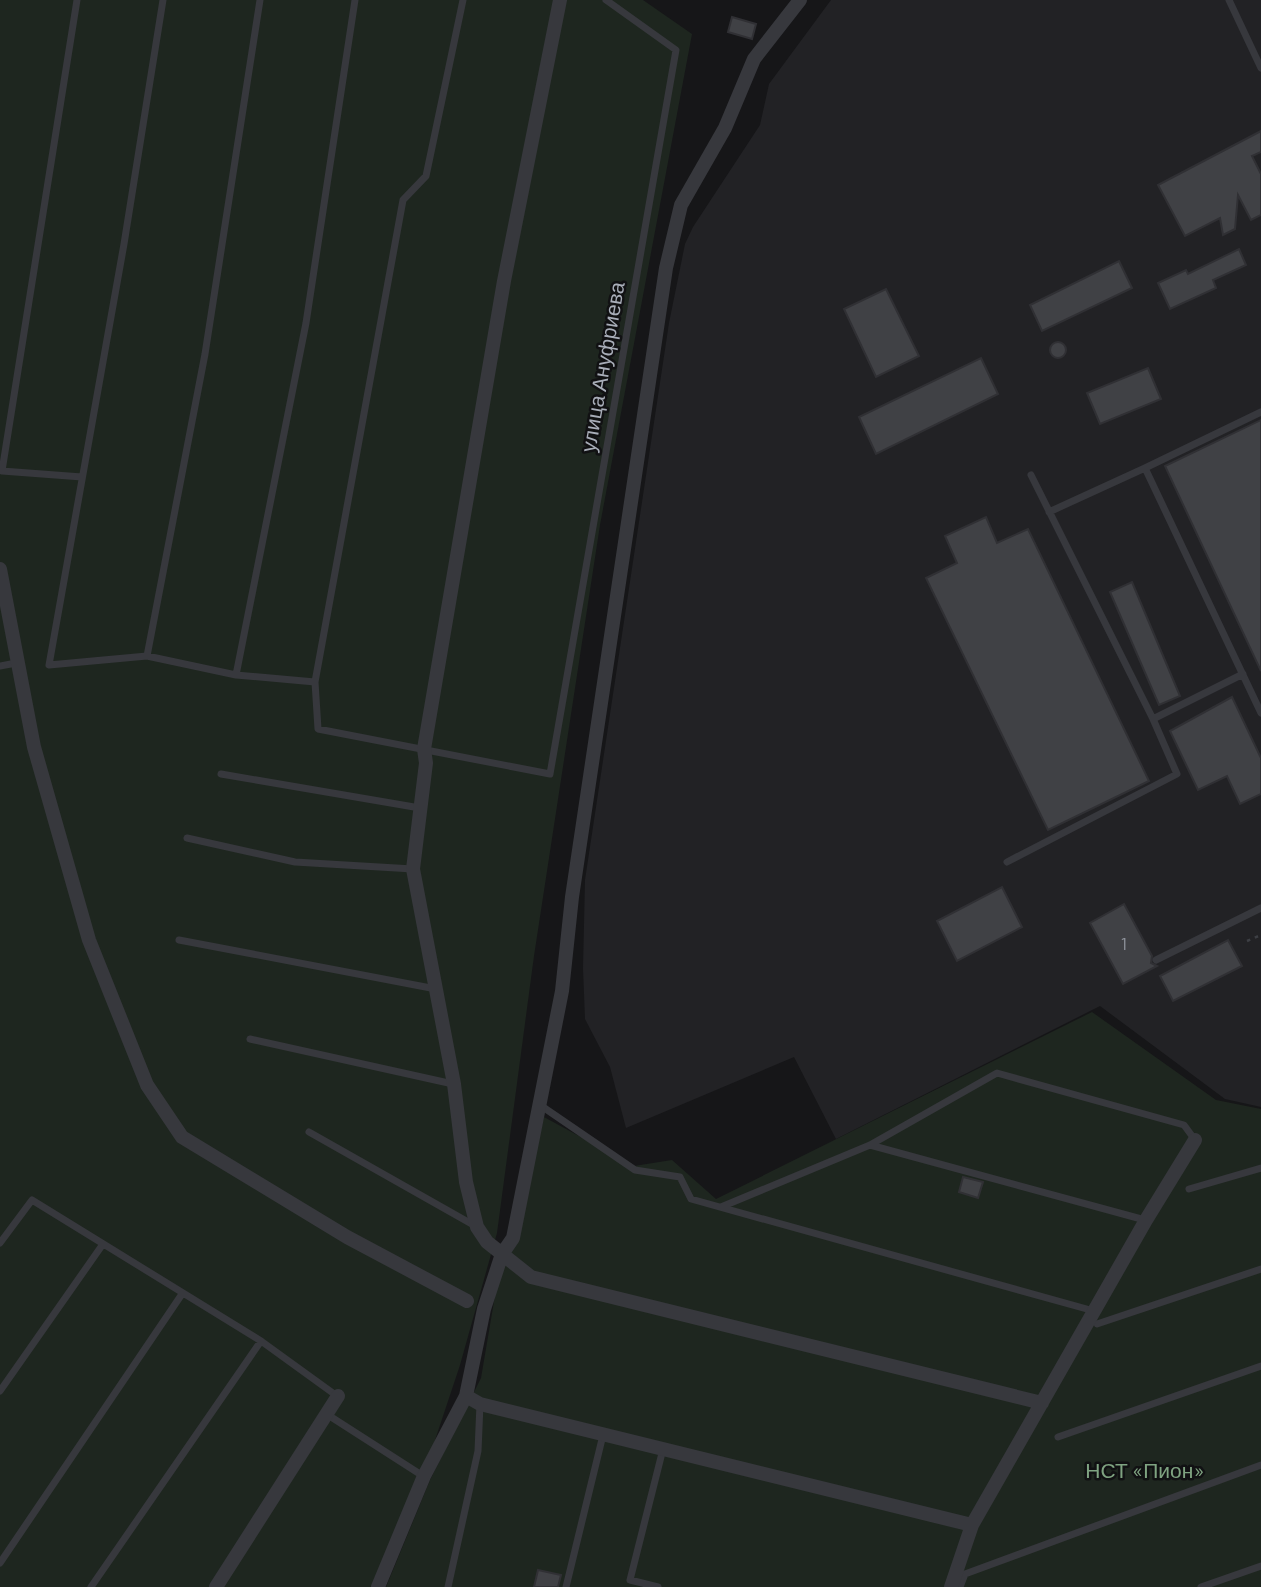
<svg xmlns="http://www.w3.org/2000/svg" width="1261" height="1587" viewBox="0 0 1261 1587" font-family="Barlow,sans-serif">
  <rect width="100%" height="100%" fill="#161618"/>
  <!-- built -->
  <path fill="#222225" d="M831 0H1261V1107L1225 1099 1100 1006 836 1139 794 1057 626 1128 610 1067 585 1019 583 968 585 880 669 323 685 244 693 227 760 125 769 84Z"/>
  <!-- green -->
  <path fill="#1e261f" d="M0 0H643L692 34 600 525 534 956 497 1233 460 1365 434 1443 373 1587H0Z
    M1092 1012 1216 1100 1261 1109V1587H386L430 1480 481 1378 498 1278 515 1244 544 1117 634 1166 672 1160 716 1199Z"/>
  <!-- building -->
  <path fill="#404145" stroke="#303034" stroke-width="2" d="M732 17 756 24 752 39 728 32Z
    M1261 131V152L1252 156 1261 174V215L1251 220 1238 195 1235 229 1223 235 1220 218 1185 236 1158 185Z
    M1239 249 1246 265 1213 280 1216 288 1170 309 1158 283 1186 270 1188 274Z
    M1119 261 1132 288 1042 331 1030 305Z
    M886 289 919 356 876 377 844 309Z
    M1050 350a8 8 0 1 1 16 0a8 8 0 1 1-16 0Z
    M981 358 998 394 876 454 859 417Z
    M1148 368 1161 399 1100 424 1087 393Z
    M1261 420V671L1165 466Z
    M986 517 997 543 1028 529 1149 781 1048 830 926 578 957 563 945 536Z
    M1132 582 1180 696 1159 705 1110 592Z
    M1232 697 1261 758V794L1240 804 1227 776 1198 790 1170 731Z
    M1002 887 1022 927 957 961 937 921Z
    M1124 904 1152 956 1151 963 1157 966 1123 984 1090 923Z
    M1228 940 1242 966 1173 1001 1160 976Z
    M963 1177 983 1182 978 1198 959 1192Z
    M538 1570 561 1575 558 1587H534Z"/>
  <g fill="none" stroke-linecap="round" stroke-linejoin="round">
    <!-- path -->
    <path stroke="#3d3f44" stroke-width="2.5" stroke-dasharray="3.5 5" stroke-linecap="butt" d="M1247 941 1261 935"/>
    <!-- lane -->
    <path stroke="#37383d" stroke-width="7" d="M77 0 2 471 82 477
      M163 0 124 244 49 665 147 656 236 675 315 682
      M463 0 426 176 403 200 315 682 318 729 550 774 676 50 606 0
      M1229 0 1261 68
      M1261 412 1145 468 1261 713
      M1031 475 1153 719
      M1049 512 1145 468
      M147 656 205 354 260 0
      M0 666 16 663
      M236 675 306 323 355 0
      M221 774 420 808
      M187 838 295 862 413 869
      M1007 862 1177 774 1153 719 1243 674
      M179 940 436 989
      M1156 960 1261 908
      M250 1039 453 1084
      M540 1105 635 1170 680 1177 691 1199 1094 1311
      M309 1132 477 1227
      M870 1145 1145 1220
      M1189 1189 1261 1168
      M721 1207 870 1145 997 1073 1184 1125 1195 1140
      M0 1243 32 1200 261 1341 337 1396
      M1097 1324 1261 1269
      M0 1391 103 1244
      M328 1415 423 1476
      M1058 1437 1261 1366
      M0 1563 182 1294
      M91 1587 261 1341
      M448 1587 478 1451 480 1404
      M566 1587 603 1435
      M658 1587 630 1580 663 1449
      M960 1587 965 1574 1261 1465
      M1201 1587 1261 1566"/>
    <!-- street -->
    <path stroke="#37383d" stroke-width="14" d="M560 0 504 281 424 749 426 763 413 869 454 1084 466 1182 477 1227 487 1242 531 1277 1042 1403
      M0 569 34 747 89 940 147 1085 182 1137 347 1237 467 1301
      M466 1396 480 1404 972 1525
      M216 1587 338 1396
      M378 1587 424 1476 466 1396 484 1309 502 1254 513 1238 562 991 572 897 666 268 681 205 725 128 754 59 800 0
      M951 1587 972 1525 1146 1220 1195 1140"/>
  </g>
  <g text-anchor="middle" stroke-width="5" stroke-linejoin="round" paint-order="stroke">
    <!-- number labels -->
    <g font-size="18" fill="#8e929b">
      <text x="1124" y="950">1</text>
    </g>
    <!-- street labels -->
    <g font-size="21" fill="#a8adb8" stroke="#111113">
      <text transform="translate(603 367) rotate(-80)" y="7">улица Ануфриева</text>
    </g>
    <!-- park labels -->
    <g font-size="21" fill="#7fa381" stroke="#111113">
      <text x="1145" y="1478">НСТ «Пион»</text>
    </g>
  </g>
</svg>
